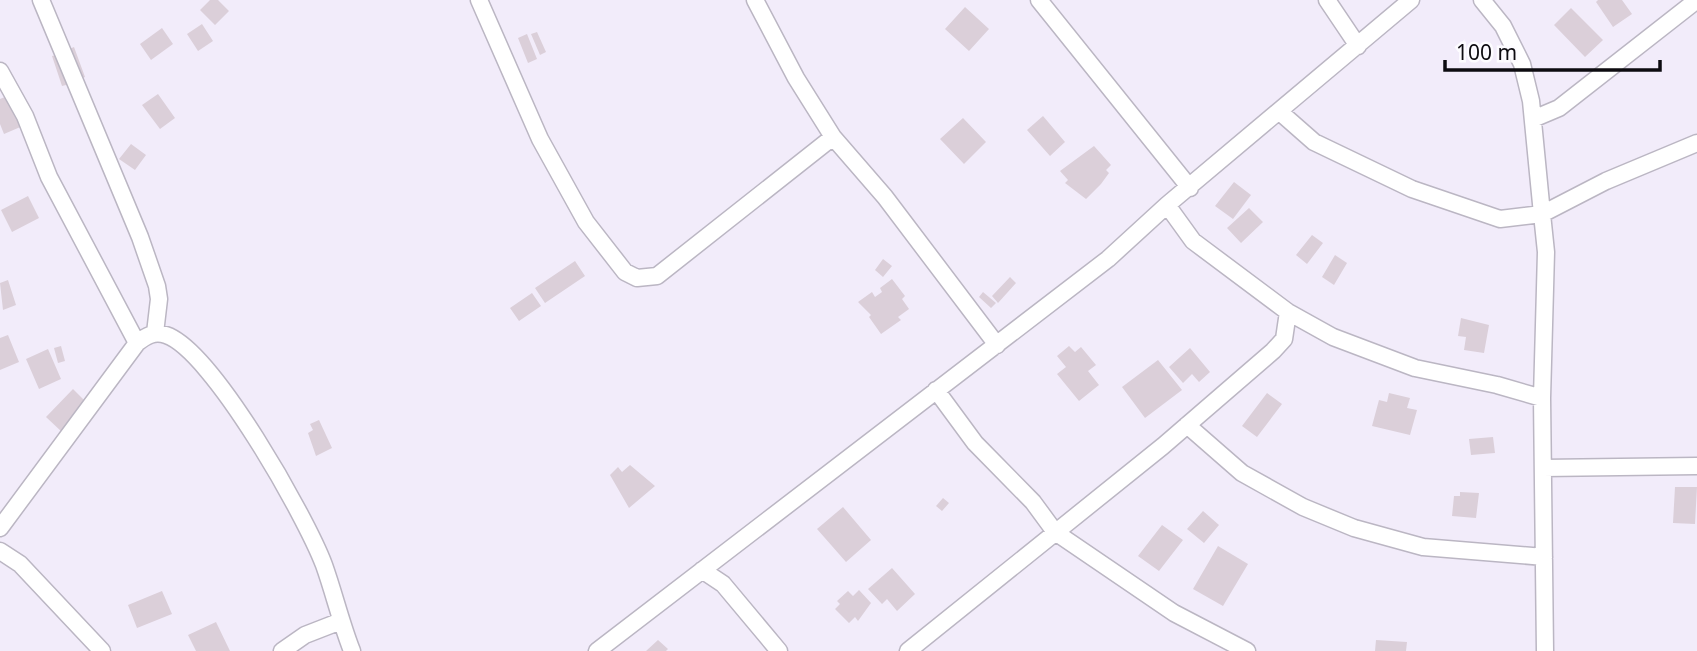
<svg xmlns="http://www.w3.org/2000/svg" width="1697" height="651" viewBox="0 0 1697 651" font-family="'Noto Sans',sans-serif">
  <rect width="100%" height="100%" fill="#f2ecfa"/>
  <!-- building -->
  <path fill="#dbcfd9" d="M210 0H218L229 11 215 25 200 10Z
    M1598 0H1622L1632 14 1613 27 1596 2Z
    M965 7 989 29 969 51 945 29Z
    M1571 8 1603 40 1585 57 1554 25Z
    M202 24 213 41 198 51 187 34Z
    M162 28 173 44 151 60 140 44Z
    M537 32 546 52 540 55 531 34Z
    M527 34 537 59 528 63 518 38Z
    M74 47 85 77 78 80 67 50Z
    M60 54 70 84 62 86 52 56Z
    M12 94 25 125 4 134 0 124V99Z
    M158 94 175 118 160 129 142 105Z
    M1043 116 1065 142 1050 156 1027 130Z
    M963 118 986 142 964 164 940 139Z
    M131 144 146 155 135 170 119 159Z
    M1094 146 1111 165 1106 170 1109 173 1101 184 1086 199 1065 183 1068 180 1060 171Z
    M1234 182 1251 195 1233 219 1215 206Z
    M28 196 39 218 12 232 1 210Z
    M1249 208 1263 222 1241 243 1227 228Z
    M1312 235 1323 243 1307 264 1296 255Z
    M1335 255 1347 263 1334 285 1322 277Z
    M883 259 892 266 883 277 875 270Z
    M575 261 585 276 545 303 535 288Z
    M1010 277 1016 283 998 303 992 296Z
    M892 279 905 296 902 299 909 309 898 317 901 320 881 334 869 317 871 315 858 302 872 292 875 297 882 292 880 288Z
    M8 280 16 305 3 310 0 283Z
    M983 292 996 303 991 308 979 297Z
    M532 293 541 306 519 321 510 308Z
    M1461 318 1489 325 1484 353 1464 350 1466 337 1458 336Z
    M8 335 19 362 0 370V338Z
    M61 346 65 361 58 363 54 348Z
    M1069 346 1075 352 1081 347 1096 365 1088 371 1099 385 1079 401 1057 374 1066 367 1057 356Z
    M1190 348 1210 372 1199 382 1192 374 1183 383 1169 367Z
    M48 349 61 379 39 389 26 359Z
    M1158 360 1182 390 1145 418 1122 387Z
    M73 389 89 405 63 433 46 417Z
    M1267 393 1282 404 1257 437 1242 426Z
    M1389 393 1410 398 1407 408 1417 410 1410 435 1372 426 1379 400 1387 402Z
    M319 420 332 448 316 456 308 433 313 430 310 424Z
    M1493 437 1495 453 1471 455 1469 439Z
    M630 465 655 486 629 508 610 475 618 467 622 472Z
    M1675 487H1697L1695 524 1673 523Z
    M1460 492 1479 493 1476 518 1452 516 1454 496H1460Z
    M943 498 949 503 942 511 936 506Z
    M843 507 871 540 846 562 817 529Z
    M1203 511 1219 525 1204 543 1187 529Z
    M1162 525 1183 540 1159 571 1138 556Z
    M1218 546 1248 564 1223 606 1193 589Z
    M892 568 915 594 897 611 887 599 882 604 868 589Z
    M859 590 871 603 858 621 855 617 849 623 835 609 840 604 837 601 848 591 853 596Z
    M162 591 172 614 137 628 128 605Z
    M216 622 230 651H196L188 635Z
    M658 640 668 649 666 651H646Z
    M1376 640 1407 642 1406 651H1375Z"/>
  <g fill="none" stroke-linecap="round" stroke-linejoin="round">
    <!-- minor casing -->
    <g stroke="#bbb6c3" stroke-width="19">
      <path id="minor" d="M41 0 140 237 157 286 159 299 155 333
        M479 0 540 139 586 222 625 272 637 278 657 276 833 137
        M755 0 796 78 833 137 885 197 997 345
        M1039 0 1190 188
        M1327 0 1358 46
        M1482 0 1503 26 1522 64 1531 101 1542 214 1546 252 1542 398 1545 651
        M0 71 25 116 49 177 137 343
        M1281 113 1314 142 1412 189 1500 219 1542 214 1606 181 1697 143
        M1533 119 1559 108 1697 0
        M1167 205 1193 241 1288 312 1333 337 1415 368 1497 385 1542 398
        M936 390 975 443 1033 502 1055 532 1174 613 1247 651
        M1187 425 1242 473 1303 507 1354 528 1423 547 1544 557
        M1543 468 1697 466
        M0 528 137 343C146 336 154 331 166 335 212 350 306 517 324 565 334 593 341 623 352 651
        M0 551 20 564 102 651
        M702 570 723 584 779 651
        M282 651 305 635 341 621
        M597 651 1108 259 1167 205 1411 0
        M908 651 1163 446 1273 351 1284 339 1288 312"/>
    </g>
    <!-- minor -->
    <use href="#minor" stroke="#fff" stroke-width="16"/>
  </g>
  <!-- scale -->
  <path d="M1445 60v10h215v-10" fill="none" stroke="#0d0b10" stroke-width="3.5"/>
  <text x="1456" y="60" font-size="21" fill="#0d0b10" stroke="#fdfcff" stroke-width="5" paint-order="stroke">100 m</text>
</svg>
